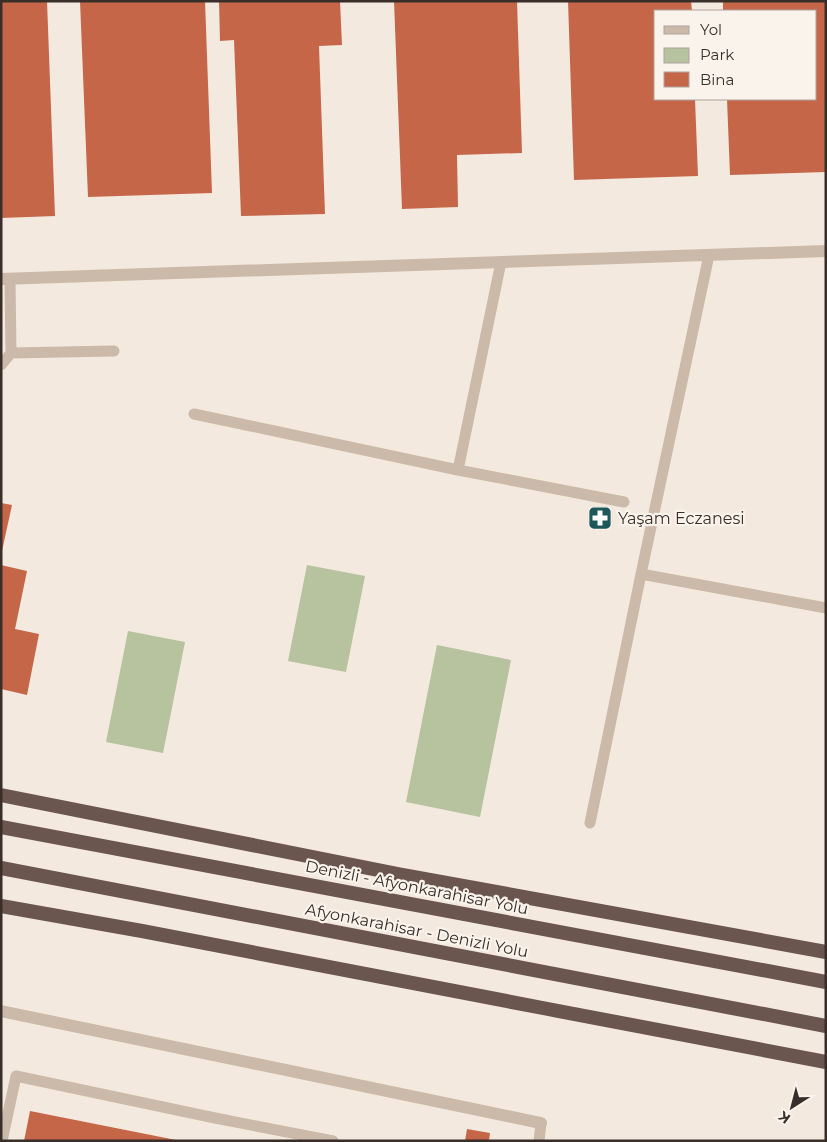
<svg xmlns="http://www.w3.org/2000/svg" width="827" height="1142" viewBox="0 0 827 1142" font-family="Montserrat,sans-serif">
  <rect width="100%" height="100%" fill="#f3e9de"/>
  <!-- green -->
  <path fill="#b7c29e" d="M307 565 365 576 346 672 288 661Z
    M128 631 185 642 163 753 106 742Z
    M437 645 511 660 480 817 406 802Z"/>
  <!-- building -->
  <path fill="#c66649" d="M1 1H47L55 216 1 218Z
    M80 1H205L212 193 88 197Z
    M219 1H340L342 45 319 46 325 214 241 216 234 40 220 41Z
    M394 1H517L522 153 457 155 458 207 402 209Z
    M568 1H691L692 11H656V99H695L698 176 574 180Z
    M723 1H826V172L730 175 727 99H816V11H723Z
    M1 503 12 505 2 551 1 550Z
    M1 565 27 571 15 629 39 634 27 695 1 689Z
    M30 1111 176 1140 175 1141H24Z
    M467 1129 490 1133 489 1141H465Z"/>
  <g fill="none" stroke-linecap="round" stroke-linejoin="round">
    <!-- service -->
    <path stroke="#cbb9aa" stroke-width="11" d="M10 279 11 353
      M1 365 11 353 114 351
      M194 414 458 470 624 502
      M458 470 501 262
      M641 574 826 608
      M590 823 641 574 709 255
      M2 1141 16 1076 215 1118 333 1141
      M539 1141 541 1123"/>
    <!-- minor -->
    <path stroke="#cbb9aa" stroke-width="12" d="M1 279 826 251
      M1 1011 541 1123"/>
    <!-- trunk -->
    <path stroke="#6a564e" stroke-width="14" d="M1 795 398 874 826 952
      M1 827 826 982
      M1 868 826 1026
      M1 906 142 931 548 1009 826 1062"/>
  </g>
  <!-- icons -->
  <defs>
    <g id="pharmacy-square" transform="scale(1.25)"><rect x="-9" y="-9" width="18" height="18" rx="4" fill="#1e585b" stroke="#faf3eb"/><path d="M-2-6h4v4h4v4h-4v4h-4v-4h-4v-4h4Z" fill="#fff"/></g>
  </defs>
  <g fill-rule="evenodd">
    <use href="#pharmacy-square" x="600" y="518"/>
  </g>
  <g text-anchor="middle" stroke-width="4.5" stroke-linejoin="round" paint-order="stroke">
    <!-- poi labels -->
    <g font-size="16" fill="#392e2a" stroke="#faf3eb" text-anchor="start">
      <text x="618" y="524">Yaşam Eczanesi</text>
    </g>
    <!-- street labels -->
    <g font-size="16" fill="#392e2a" stroke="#faf3eb">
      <text transform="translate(417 887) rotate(11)" y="6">Denizli - Afyonkarahisar Yolu</text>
      <text transform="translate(417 930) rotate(11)" y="6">Afyonkarahisar - Denizli Yolu</text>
    </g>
  </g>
  <!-- border -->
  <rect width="827" height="1142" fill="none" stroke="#392e2a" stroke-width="5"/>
  <!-- legend -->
  <rect x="654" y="10" width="162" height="90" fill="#faf3eb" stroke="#ada49e"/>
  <rect x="664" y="26" width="25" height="8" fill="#cbb9aa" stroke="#ada49e"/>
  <text x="700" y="35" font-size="15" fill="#392e2a">Yol</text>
  <rect x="664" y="48" width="25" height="15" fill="#b7c29e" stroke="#ada49e"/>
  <text x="700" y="60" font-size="15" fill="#392e2a">Park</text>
  <rect x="664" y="72" width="25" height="15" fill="#c66649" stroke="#ada49e"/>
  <text x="700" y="85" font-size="15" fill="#392e2a">Bina</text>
  <!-- north arrow -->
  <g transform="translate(792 1107) rotate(216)" stroke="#faf3eb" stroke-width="4" paint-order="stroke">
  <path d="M0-4L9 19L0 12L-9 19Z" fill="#392e2a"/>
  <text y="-8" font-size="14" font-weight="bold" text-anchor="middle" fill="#392e2a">K</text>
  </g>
</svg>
